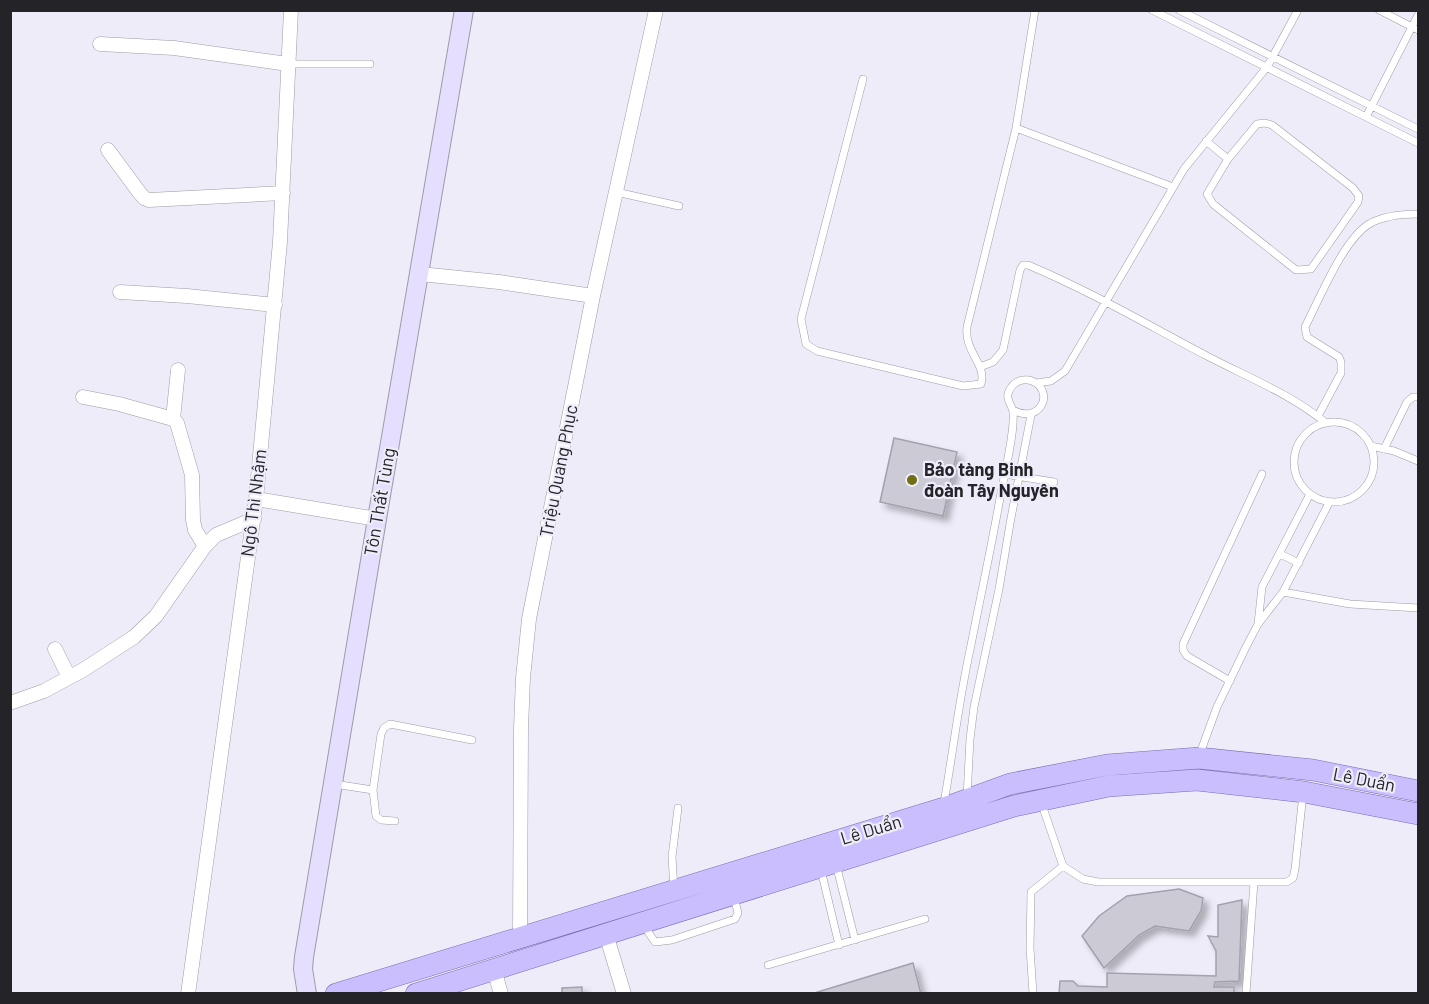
<svg xmlns="http://www.w3.org/2000/svg" width="1429" height="1004" viewBox="0 0 1429 1004" font-family="Barlow,sans-serif">
  <defs>
    <filter id="shadow"><feDropShadow dx="5.5" dy="5.5" stdDeviation="3" flood-color="#0004"/></filter>
  </defs>
  <rect width="100%" height="100%" fill="#edecf8"/>
  <!-- building -->
  <path fill="#cbcad5" stroke="#a2a1ac" stroke-width="1.5" filter="url(#shadow)" d="M894 438 957 452 943 516 880 502Z
    M1179 889 1203 898 1201 911 1189 931 1155 926 1139 935 1104 968 1082 936 1099 916 1127 896Z
    M1242 900 1239 981 1215 982 1214 987H1234V994H1059L1060 981H1073L1078 986 1107 987V973L1216 976V951L1208 936 1218 937V905Z
    M913 963 921 994H811Z
    M582 987V994H562V988Z"/>
  <g fill="none" stroke-linecap="round" stroke-linejoin="round">
    <!-- lane casing -->
    <g stroke="#9d9ca6" stroke-width="8">
      <path id="lane" d="M1152 10 1418 143
        M1179 10 1418 129
        M1379 10 1418 30
        M288 64H370
        M863 79 801 319 806 344 817 351 963 386 981 384C987 364 964 352 967 327L1016 128 1035 10
        M1366 117 1418 15
        M1265 123 1272 125 1353 188 1359 196 1358 202 1311 269 1296 270 1213 204 1207 194 1228 159 1257 124Z
        M1016 128 1173 187
        M1206 141 1228 159
        M616 192 679 206
        M980 367 993 362 1003 350 1020 270 1023 265H1028C1090 291 1148 325 1207 356 1247 377 1291 394 1326 423
        M1036 383 1051 381 1065 371 1184 169 1267 67 1298 10
        M1318 416 1341 373V362L1339 357 1307 337 1305 327C1319 300 1343 240 1369 224 1383 216 1402 214 1418 214
        M1294 462a40 40 0 1 1 80 0a40 40 0 1 1-80 0Z
        M1371 446 1394 451 1418 461
        M1384 449 1407 402 1413 397H1418
        M1004 474 1054 482
        M1280 554 1299 563
        M1283 592 1350 604 1418 608
        M1258 624 1262 587 1310 494
        M1230 681 1187 656 1183 650V644L1262 474
        M1199 756 1217 707 1246 647 1258 624 1283 592 1329 503
        M334 784 373 790 381 734 384 728 390 724 472 740
        M373 790 376 816 381 820 395 821
        M967 797 970 739 974 707 999 589 1011 518 1031 415
        M1041 802 1063 866 1083 879 1098 882H1287L1293 878 1295 869 1303 794
        M944 803C953 752 959 700 970 650 980 599 991 549 1000 498 1004 475 1015 433 1013 412 1012 404 1005 400 1009 391 1013 381 1026 376 1036 383 1054 396 1038 424 1013 410
        M836 864 855 940
        M821 870 839 945
        M674 889 672 857 678 808
        M644 926 655 942 672 940 735 919 738 913 734 897
        M768 965 925 919
        M1033 994 1030 948 1031 892 1063 866
        M1246 994 1254 882"/>
    </g>
    <!-- street casing -->
    <g stroke="#9d9ca6" stroke-width="15">
      <path id="street" d="M100 44 174 48 288 64
        M108 150 139 192 144 198 149 200 283 193
        M420 274 499 282 593 296
        M120 292 187 296 275 305
        M83 397 119 404 173 419 177 423 192 475 193 520 195 530 205 546
        M173 419 178 370
        M256 499 377 519
        M55 649 69 677
        M10 703 44 691 83 670 134 637 156 616 205 546 216 535 254 519
        M606 934 624 994
        M520 939 521 728 523 678 529 619 593 296 656 10
        M494 969 501 994
        M188 994 256 499 280 242 291 10"/>
    </g>
    <!-- secondary casing -->
    <g stroke="#9d9ca6" stroke-width="20">
      <path id="secondary" d="M307 994 303 969 304 957 377 519 464 10"/>
    </g>
    <!-- primary casing -->
    <g stroke="#796cb3" stroke-width="22">
      <path id="primary" d="M336 994 944 808 1010 784 1107 765 1199 758 1313 770 1418 791
        M416 994 1014 806 1109 786 1197 780 1304 792 1418 814"/>
    </g>
    <!-- lane -->
    <use href="#lane" stroke="#fff" stroke-width="7"/>
    <!-- street -->
    <use href="#street" stroke="#fff" stroke-width="14"/>
    <!-- secondary -->
    <use href="#secondary" stroke="#e5deff" stroke-width="18"/>
    <!-- primary -->
    <use href="#primary" stroke="#cabefe" stroke-width="21"/>
  </g>
  <!-- markers -->
  <circle fill="#6f7014" stroke="#edecf8" stroke-width="2" cx="912" cy="480" r="6"/>
  <g text-anchor="middle" stroke-width="4.5" stroke-linejoin="round" paint-order="stroke">
    <!-- poi labels -->
    <g font-size="18" font-weight="bold" fill="#242428" stroke="#edecf8" text-anchor="start">
      <text x="924" y="476">Bảo tàng Binh<tspan x="924" dy="21">đoàn Tây Nguyên</tspan></text>
    </g>
    <!-- street labels -->
    <g font-size="18" fill="#242428" stroke="#edecf8">
      <text transform="translate(559 471) rotate(-79)" y="6">Triệu Quang Phục</text>
      <text transform="translate(380 502) rotate(-80)" y="6">Tôn Thất Tùng</text>
      <text transform="translate(254 503) rotate(-83)" y="6">Ngô Thì Nhậm</text>
      <text transform="translate(1364 780) rotate(11)" y="6">Lê Duẩn</text>
      <text transform="translate(871 830) rotate(-17)" y="6">Lê Duẩn</text>
    </g>
  </g>
  <!-- border -->
  <rect width="1429" height="1004" fill="none" stroke="#242428" stroke-width="24"/>
</svg>
